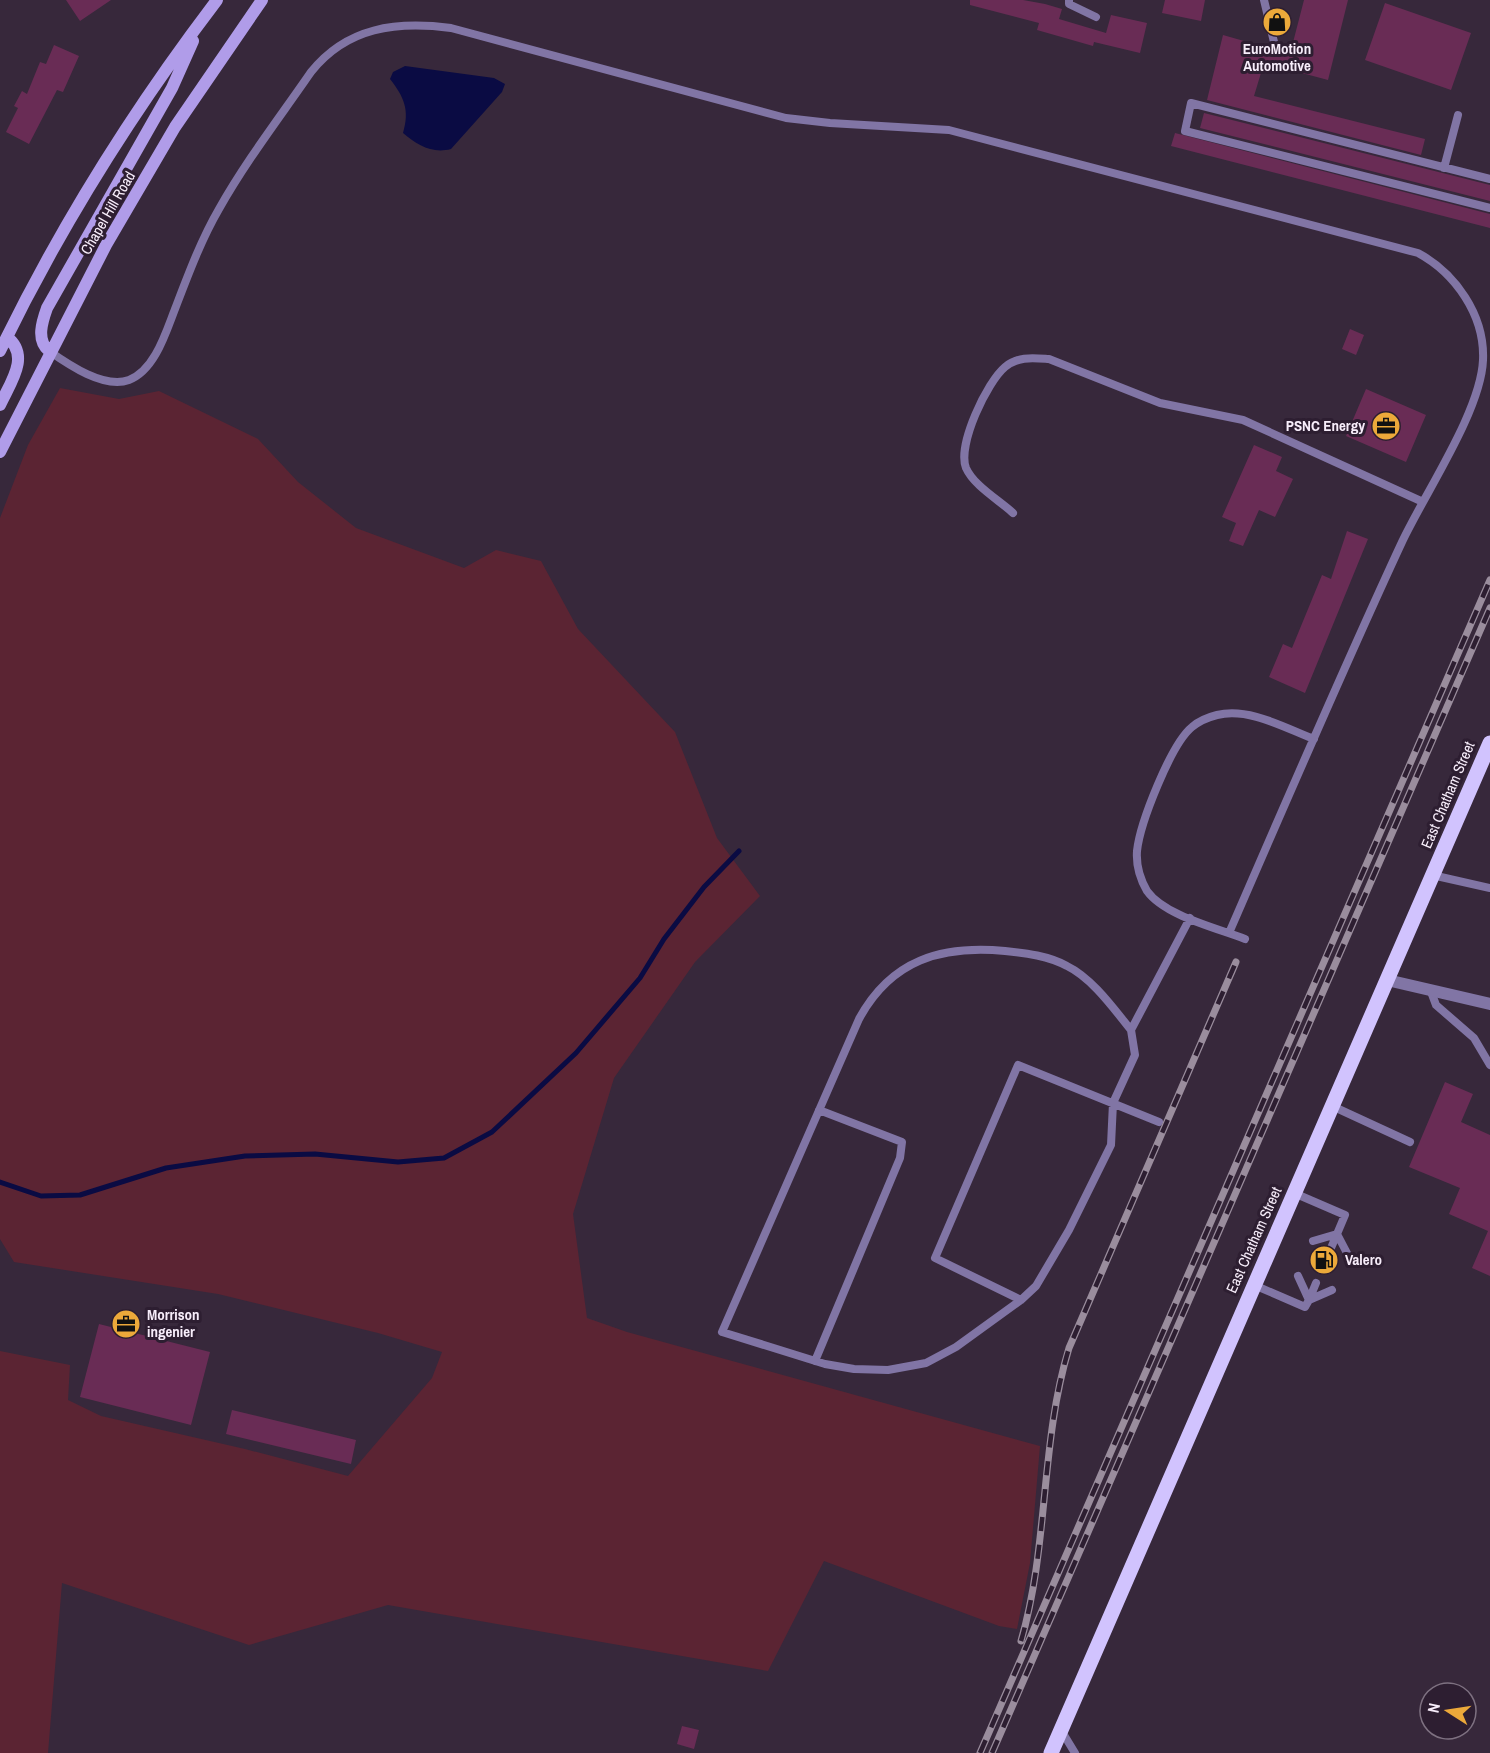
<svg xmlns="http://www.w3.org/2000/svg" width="1490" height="1753" viewBox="0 0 1490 1753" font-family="'Archivo Narrow',sans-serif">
  <rect width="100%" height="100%" fill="#37283b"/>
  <!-- green -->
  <path fill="#5b2433" d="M60 388 119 399 159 391 258 439 298 482 356 528 464 568 496 550 541 561 578 629 675 732 717 838 760 896 695 962 614 1078 573 1214 587 1318 627 1332 1040 1446 1030 1563 1017 1629 999 1626 824 1561 768 1671 388 1605 249 1645 62 1583 48 1753H0V1351L70 1365 68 1400 101 1416 245 1449 348 1476 432 1378 442 1352 378 1333 218 1294 14 1262 0 1239V518L28 445Z"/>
  <!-- water -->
  <path fill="#0a0b43" d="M405 66 494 78 505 84 502 92 451 149C432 154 417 145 403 133 410 110 404 97 390 79L393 72Z"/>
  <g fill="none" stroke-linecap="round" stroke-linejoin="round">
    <!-- stream -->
    <path stroke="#0a0b43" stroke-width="5" d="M0 1182 41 1196 80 1195 166 1168 245 1156 315 1154 398 1162 444 1158 492 1132 576 1053 640 978 664 939 704 887 739 851"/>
  </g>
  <!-- building -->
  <path fill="#692c55" d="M66 0H111L80 21Z
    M970 0H1023L1045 4 1062 9 1059 19 1106 33 1111 15 1147 23 1140 53 1094 42 1093 46 1037 30 1039 23 970 5Z
    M1165 0H1205L1201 21 1162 13Z
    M1304 0H1348L1328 80 1264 63 1254 96 1425 139 1421 155 1207 100 1223 35 1290 54Z
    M1385 3 1471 33 1451 90 1365 60Z
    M54 45 79 56 63 92 57 90 29 144 6 132 18 108 14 106 22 91 27 94 40 62 46 64Z
    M1204 113 1490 185V201L1200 128Z
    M1175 133 1490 214V228L1171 146Z
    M1350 329 1364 335 1356 355 1342 349Z
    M1366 389 1426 415 1406 462 1346 436Z
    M1254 445 1282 457 1276 471 1293 479 1275 517 1259 510 1243 546 1229 541 1236 523 1222 517Z
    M1347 531 1368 539 1305 693 1269 677 1283 644 1292 648 1322 575 1331 579Z
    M1445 1082 1473 1094 1461 1122 1490 1135V1276L1472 1268 1488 1231 1449 1214 1460 1188 1409 1167Z
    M99 1324 210 1352 191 1425 80 1397Z
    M232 1410 356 1440 351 1464 226 1434Z
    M682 1726 699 1730 694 1749 677 1744Z"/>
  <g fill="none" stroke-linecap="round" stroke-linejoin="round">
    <!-- service -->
    <path stroke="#8175a5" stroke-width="8" d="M1069 0V4L1096 17
      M1264 0 1274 42
      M1444 168 1458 115
      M1490 179 1191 103 1185 131 1490 208
      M49 351C69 365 104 389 129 380 155 370 166 332 175 309 188 275 201 240 219 209 246 161 280 117 311 72 347 27 396 21 451 28L786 118 830 123 949 130 1418 253C1455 273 1485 315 1483 360 1481 411 1425 493 1402 542 1342 671 1286 802 1229 933
      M1013 513C999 500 974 486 966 468 957 445 987 382 1005 367 1018 356 1033 358 1049 359L1160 403 1243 420 1423 502
      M1432 875 1490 888
      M1245 939C1217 928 1165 916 1147 891 1140 879 1136 865 1137 851 1140 823 1171 744 1192 727 1199 721 1209 717 1217 715 1249 707 1285 728 1314 739
      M1430 989 1436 1005 1474 1038 1490 1065
      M1131 1030C1114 1009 1092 978 1067 966 1049 956 1026 953 1005 951 941 945 891 960 859 1019L722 1332 825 1364 854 1369 888 1370 926 1363 956 1347 1021 1300 1036 1286 1069 1230 1111 1145 1113 1103 1135 1055 1131 1030 1190 918
      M1332 1106 1410 1142
      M1294 1193 1345 1215 1337 1234 1313 1241
      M1337 1234 1348 1255
      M1331 1248 1337 1234
      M1254 1285 1305 1307 1309 1300 1298 1276
      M1021 1300 935 1258 1018 1065 1159 1122
      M1309 1300 1332 1290
      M1309 1300 1316 1283
      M815 1361 900 1158 902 1142 819 1110
      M1061 1730 1075 1753"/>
    <!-- minor -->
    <path stroke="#8175a5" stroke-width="12" d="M1387 980 1490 1004"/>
    <!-- secondary -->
    <path stroke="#b09ce9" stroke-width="12" d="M0 351C60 227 134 109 217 0
      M49 351C36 340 42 322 47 308L172 88 193 41
      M0 405C10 383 31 356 7 337
      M0 452 106 245 175 127 262 0"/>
    <!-- primary -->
    <path stroke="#d1c3fe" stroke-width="15" d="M1051 1753 1490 743"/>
    <!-- rail casing -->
    <g stroke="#9a8d9d" stroke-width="7">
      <path id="rail" d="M1021 1641C1049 1545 1040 1443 1069 1348L1236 962
        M980 1753 1490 580
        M992 1753 1490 608"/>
    </g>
    <!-- rail -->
    <use href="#rail" stroke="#2d1e31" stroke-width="4.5" stroke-dasharray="14" stroke-linecap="butt"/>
  </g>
  <!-- icons -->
  <defs>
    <g id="shop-disc" transform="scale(1.5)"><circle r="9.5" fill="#eca93a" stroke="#2d1e31"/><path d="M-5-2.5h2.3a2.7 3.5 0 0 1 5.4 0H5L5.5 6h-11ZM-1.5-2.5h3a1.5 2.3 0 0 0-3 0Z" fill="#111"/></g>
    <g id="office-disc" transform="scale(1.5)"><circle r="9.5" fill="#eca93a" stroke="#2d1e31"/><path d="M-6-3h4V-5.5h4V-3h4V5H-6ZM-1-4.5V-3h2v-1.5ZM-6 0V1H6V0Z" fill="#111"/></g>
    <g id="fuel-disc" transform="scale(1.5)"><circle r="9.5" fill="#eca93a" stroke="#2d1e31"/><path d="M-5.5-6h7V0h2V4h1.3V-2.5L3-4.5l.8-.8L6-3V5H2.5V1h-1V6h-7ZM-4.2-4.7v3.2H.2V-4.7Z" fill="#111"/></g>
  </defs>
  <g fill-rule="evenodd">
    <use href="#shop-disc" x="1277" y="22"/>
    <use href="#office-disc" x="1386" y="426"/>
    <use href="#fuel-disc" x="1324" y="1260"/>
    <use href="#office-disc" x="126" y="1324"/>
  </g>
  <g text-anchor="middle" stroke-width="6" stroke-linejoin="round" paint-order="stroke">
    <!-- poi labels -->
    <g font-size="15" font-weight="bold" fill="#f7edfa" stroke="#2d1e31" text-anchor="start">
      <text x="1277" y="54" text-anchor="middle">EuroMotion<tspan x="1277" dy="17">Automotive</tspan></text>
      <text x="1365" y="431" text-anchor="end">PSNC Energy</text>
      <text x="1345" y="1265">Valero</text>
      <text x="147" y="1320">Morrison<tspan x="147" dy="17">ingenier</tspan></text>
    </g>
    <!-- street labels -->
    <g font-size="15" fill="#f7edfa" stroke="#2d1e31">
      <text transform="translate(108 213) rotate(-60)" y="5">Chapel Hill Road</text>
      <text transform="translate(1448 795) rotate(-67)" y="5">East Chatham Street</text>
      <text transform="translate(1254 1240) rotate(-66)" y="5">East Chatham Street</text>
    </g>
  </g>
  <!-- north arrow -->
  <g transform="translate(1448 1711) rotate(282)"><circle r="28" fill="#2d1e31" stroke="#7e7181" stroke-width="1.5"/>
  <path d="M0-4.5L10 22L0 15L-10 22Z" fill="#eca93a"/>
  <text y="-9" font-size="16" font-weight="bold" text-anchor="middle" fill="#f7edfa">N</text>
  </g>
</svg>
